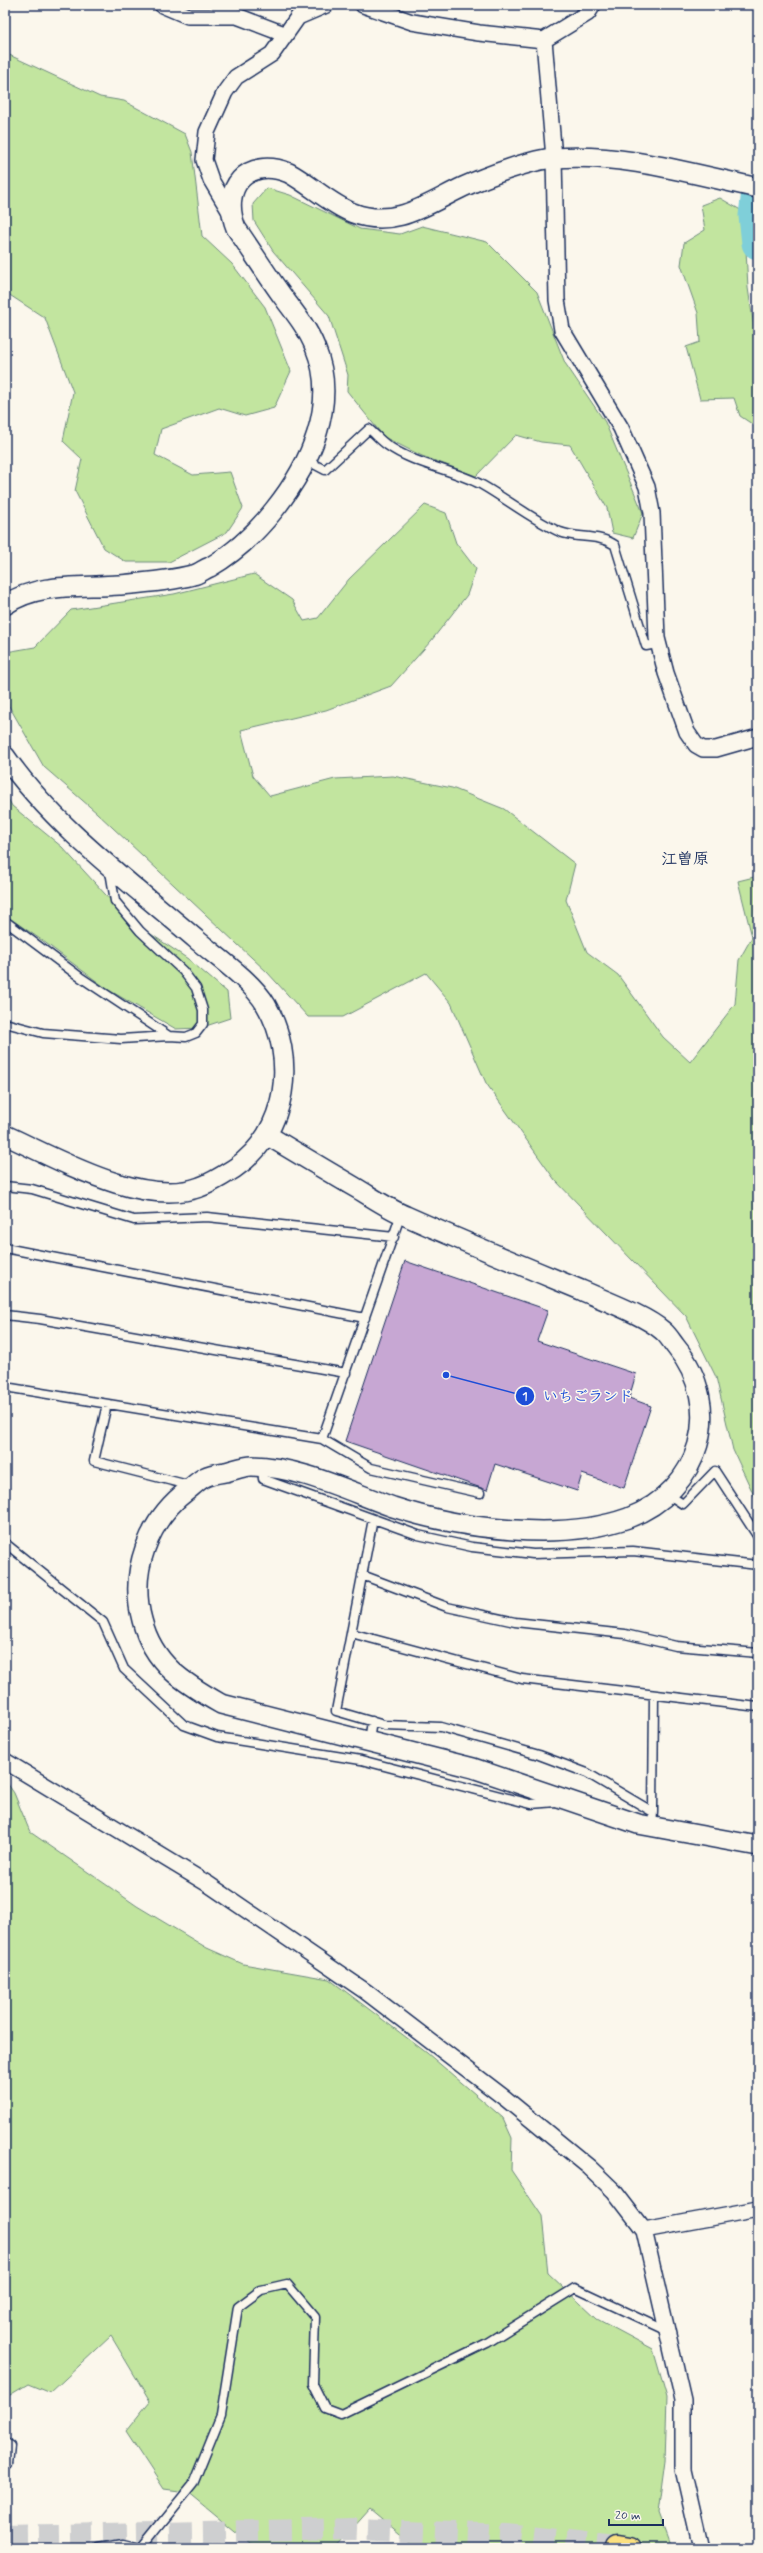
<svg xmlns="http://www.w3.org/2000/svg" width="763" height="2553" viewBox="0 0 763 2553" font-family="Mynerve,'Klee One',sans-serif">
  <rect width="100%" height="100%" fill="#fbf7ec"/>
  <filter id="ink" filterUnits="userSpaceOnUse"><feTurbulence type="fractalNoise" baseFrequency=".025" numOctaves="2"/><feDisplacementMap in="SourceGraphic" scale="8" xChannelSelector="R" yChannelSelector="G"/><feConvolveMatrix kernelMatrix="1 2 1 2 8 2 1 2 1" color-interpolation-filters="sRGB"/></filter>
  <g filter="url(#ink)">
    <!-- green -->
    <path fill="#c2e59f" stroke="#6e8a7e" d="M5 53 100 97 124 101 185 134 192 152 202 236 232 264 265 307 291 371 274 408 245 416 219 408 161 429 155 455 193 475 230 472 243 508 227 532 169 562H126L104 548 75 491 82 459 63 441 73 392 45 318 5 292Z
      M267 188 290 195 360 229 400 234 422 226 487 242 537 292 565 363 605 422 643 513 633 538 612 533 607 508 570 445 541 442 516 435 476 476 422 456 384 437 347 391 348 375 329 316 273 251 254 221 253 204Z
      M720 198 744 212 748 288 758 353V428L740 416 734 398 700 399 686 347 700 342 698 313 681 265 684 243 705 230 701 205Z
      M425 505 446 513 456 543 476 569 467 595 431 641 391 686 326 710 241 730 253 776 270 796 335 779 393 776 452 788 504 809 575 864 566 900 587 952 618 975 663 1037 690 1062 735 1004 739 960 752 937 738 881 758 876V1504L733 1450 716 1377 686 1316 555 1180 486 1083 451 1003 426 973 343 1017H308L267 972 97 813 44 767 5 699 6 652 35 647 71 610 174 594 254 574 292 600 304 621 318 618 349 579Z
      M5 793 12 806 62 847 127 918 188 959 227 992 230 1018 200 1028 176 1029 107 989 43 941 5 915Z
      M5 1780 14 1793 30 1832 137 1906 207 1948 243 1964 329 1979 427 2053 503 2118 512 2138 511 2170 542 2216 548 2273 597 2319 653 2349 667 2398 665 2461 658 2513 671 2548H417L370 2509 335 2548H259L251 2545 187 2492 164 2489 126 2431 150 2401 111 2336 50 2393 28 2384 5 2398V2254L10 2250 5 2245Z"/>
    <g fill="none" stroke-linecap="round" stroke-linejoin="round">
      <!-- river -->
      <path stroke="#7fcfd9" stroke-width="33" d="M758 191 755 216 758 243"/>
    </g>
    <!-- building -->
    <path fill="#c7a7d3" stroke="#1b2f5e" d="M405 1261 548 1310 537 1341 636 1374 629 1398 651 1406 624 1488 582 1474 577 1491 495 1464 487 1490 345 1441Z"/>
    <g fill="none" stroke-linecap="round" stroke-linejoin="round">
      <!-- motorway-tunnel -->
      <path stroke="#cecfd0" stroke-width="22" stroke-dasharray="22 11" stroke-linecap="butt" d="M5 2536 354 2529 507 2535 618 2546"/>
      <!-- service casing -->
      <g stroke="#1b2f5e" stroke-width="11">
        <path id="service" d="M306 460 325 470 369 429C375 434 381 441 387 445 415 465 452 469 482 485 508 500 533 520 560 532 578 539 600 534 615 545L646 646 657 644
          M5 921 80 977 169 1036
          M5 1023 43 1033 121 1039 169 1036 186 1037 196 1033 203 1024V1010L196 988 183 971 140 931 115 901 110 871
          M5 1186 32 1189 134 1220 207 1217 394 1237
          M5 1248 365 1318
          M5 1315 40 1319 346 1373
          M5 1387 322 1439 371 1468 480 1493
          M107 1404 94 1461 192 1486
          M322 1439 401 1214
          M262 1467 263 1479 418 1535 472 1547 533 1554 633 1551 758 1565
          M669 1495 683 1504 715 1471 758 1537
          M373 1519 336 1711 384 1725 441 1727 539 1755 587 1773 653 1812 652 1826
          M5 1543 103 1622 124 1669 184 1725 217 1737 361 1760 531 1804 556 1802
          M362 1575 447 1607 515 1622 625 1634 676 1646 758 1653
          M351 1633 522 1679 758 1707
          M369 1741 372 1721
          M653 1812 654 1695
          M5 2443 10 2446 8 2464 5 2466
          M99 2548 123 2544 140 2548
          M141 2548 193 2484 221 2415 238 2307 261 2290 287 2284 315 2317 313 2384 325 2408 341 2414 487 2343 575 2288 667 2331"/>
      </g>
      <!-- minor casing -->
      <g stroke="#1b2f5e" stroke-width="18">
        <path id="minor" d="M162 5 188 16H237L284 34
          M363 5 412 22 479 33 544 40 588 13 593 5
          M544 40 554 158 557 300 562 330 621 428 647 487 652 513 657 638 666 673 687 732 696 745 703 749H716L758 737
          M230 212 211 180 204 160 207 132 225 92 236 77 272 54 298 17 326 5
          M5 1761 208 1884 365 1991 506 2099 589 2167 614 2191 644 2230 683 2400V2469L701 2548
          M644 2230 758 2209"/>
      </g>
      <!-- tertiary casing -->
      <g stroke="#1b2f5e" stroke-width="22">
        <path id="tertiary" d="M5 605C38 582 81 588 119 585 143 583 170 581 193 575 199 574 204 569 210 567 236 552 255 534 274 510 310 465 339 404 315 347 308 329 295 313 283 297 267 275 252 251 236 228 220 188 247 156 289 173 311 185 330 204 353 213 395 229 427 204 463 187 485 177 532 159 555 158 624 153 692 174 758 188
          M5 756C53 826 132 884 197 940 217 957 253 982 266 1005 297 1058 288 1132 235 1168 224 1175 212 1183 200 1187 142 1208 58 1159 5 1135
          M267 1135C297 1153 327 1171 358 1189 373 1198 389 1209 406 1216 464 1242 523 1266 581 1290 603 1300 645 1315 663 1331 668 1335 672 1342 676 1347 725 1407 701 1491 628 1518 561 1542 460 1529 393 1507 348 1491 301 1467 252 1466 244 1466 234 1470 225 1472 219 1473 211 1474 205 1477 199 1480 193 1486 188 1490 148 1520 129 1572 142 1620 153 1664 184 1683 221 1704L473 1768 638 1824 758 1846"/>
      </g>
      <!-- motorway casing -->
      <g stroke="#1b2f5e" stroke-width="25">
        <path id="motorway" d="M618 2546 630 2548"/>
      </g>
      <!-- service -->
      <use href="#service" stroke="#fbf7ec" stroke-width="8"/>
      <!-- minor -->
      <use href="#minor" stroke="#fbf7ec" stroke-width="15"/>
      <!-- tertiary -->
      <use href="#tertiary" stroke="#fbf7ec" stroke-width="19"/>
      <!-- motorway -->
      <use href="#motorway" stroke="#fbe080" stroke-width="22"/>
    </g>
  </g>
  <g text-anchor="middle" stroke-width="3" stroke-linejoin="round" paint-order="stroke">
    <!-- quarter labels -->
    <g font-size="16" font-weight="bold" fill="#1b2f5e" stroke="#fbf7ec">
      <text x="685" y="864">江曽原</text>
    </g>
  </g>
  <!-- callouts -->
  <path fill="none" stroke="#1d4ed8" stroke-width="1.5" d="M446 1375L525 1396"/>
  <g fill="#1d4ed8" stroke="#fbf7ec" stroke-width="1.5">
    <circle cx="446" cy="1375" r="4"/>
    <circle cx="525" cy="1396" r="10"/>
  </g>
  <g font-size="12" text-anchor="middle" font-weight="bold" fill="#fff">
    <text x="525" y="1400">1</text>
  </g>
  <g font-size="15" text-anchor="middle" font-weight="bold" fill="#1d4ed8" stroke="#fbf7ec" stroke-width="3" stroke-linejoin="round" paint-order="stroke">
    <text x="588" y="1401">いちごランド</text>
  </g>
  <!-- margin -->
  <rect width="763" height="2553" fill="none" stroke="#fbf7ec" stroke-width="20"/>
  <rect x="10" y="10" width="743" height="2533" fill="none" stroke="#1b2f5e" stroke-width="1.5" filter="url(#ink)"/>
  <!-- scale -->
  <path d="M609 2519v6h54v-6" fill="none" stroke="#1b2f5e" stroke-width="2"/>
  <text x="615" y="2519" font-size="12" fill="#1b2f5e" stroke="#fbf7ec" stroke-width="3" paint-order="stroke">20 m</text>
</svg>
